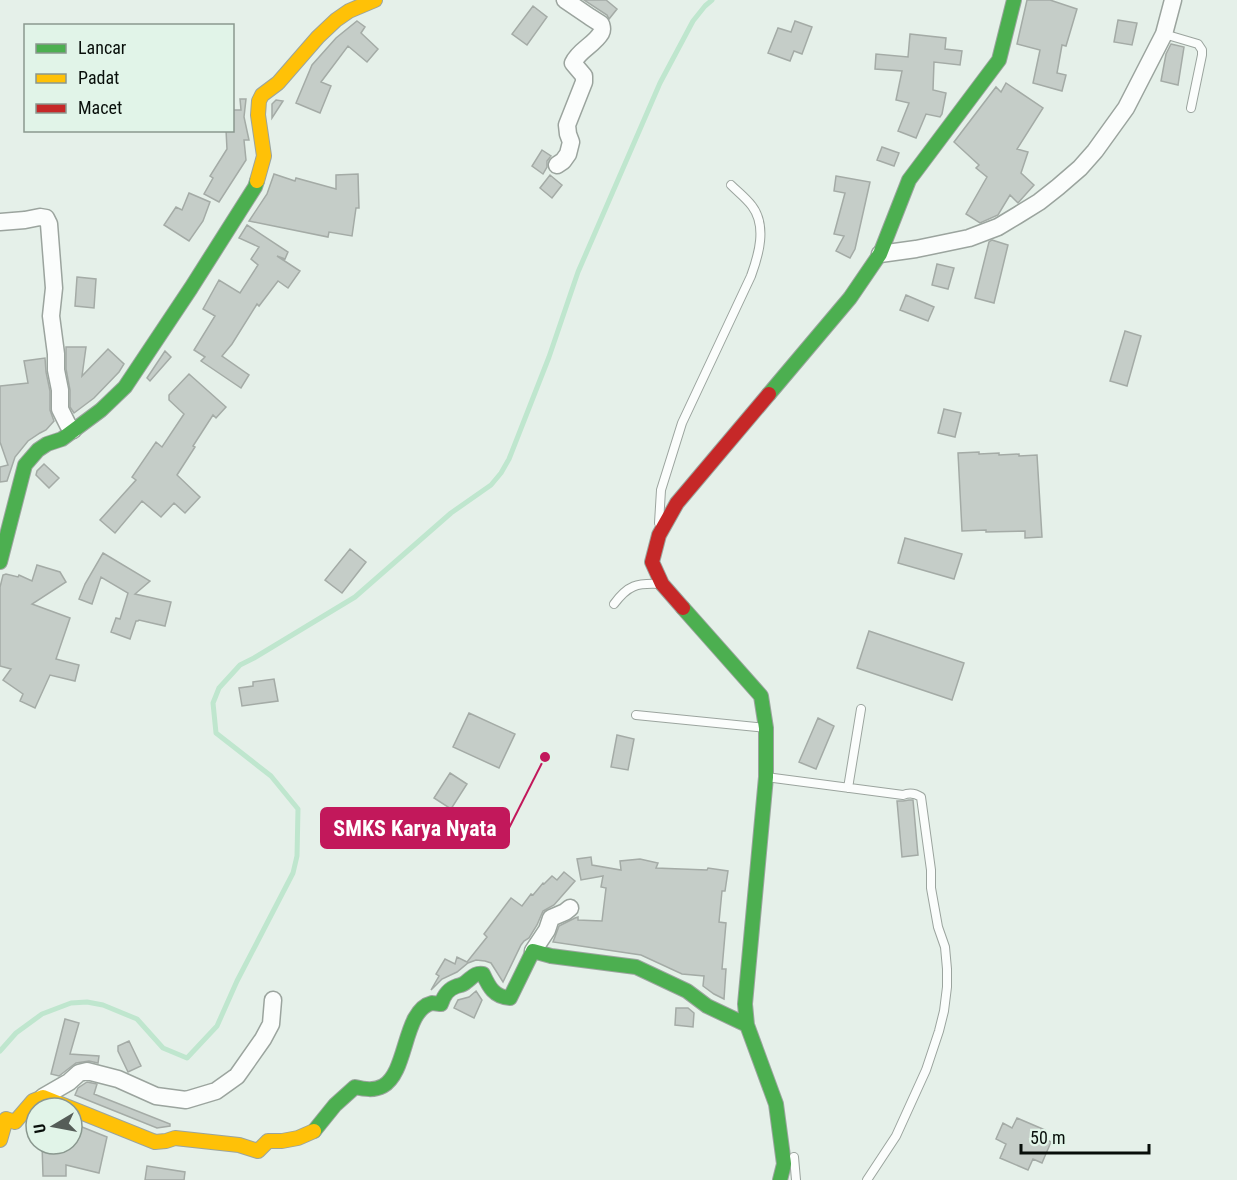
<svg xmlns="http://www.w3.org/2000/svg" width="1237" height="1180" viewBox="0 0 1237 1180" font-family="'Roboto Condensed',sans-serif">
  <rect width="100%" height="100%" fill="#e5f0e9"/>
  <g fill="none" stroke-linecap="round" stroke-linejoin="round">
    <!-- stream -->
    <path stroke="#bfe6ce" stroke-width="5" d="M0 1051 16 1033 42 1014 71 1003 87 1002 103 1005 137 1019 163 1048 187 1058 217 1026 237 981 293 873 297 856 298 809 271 776 216 733 213 703 219 688 240 665 254 658 355 597 451 513 491 485 501 473 509 459 549 357 578 272 660 83 693 21 705 6 712 0"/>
  </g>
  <!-- building -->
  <path fill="#c5cdc8" stroke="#a4aba6" stroke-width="1.5" d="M584 0H606L617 9 609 19 607 15Z
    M1027 0H1050L1077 9 1066 46 1062 45 1057 73 1066 75 1062 91 1033 83 1040 50 1017 44Z
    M533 6 547 17 527 45 512 34Z
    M1118 20 1137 23 1132 45 1114 42Z
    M357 21 365 27 361 33 378 49 367 62 348 46 321 82 331 86 320 113 296 103 312 65 336 38Z
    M795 21 812 27 802 54 794 51 790 61 768 53 778 28 791 32Z
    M910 34 946 38 945 49 962 51 960 65 934 62 933 90 946 93 942 114 940 117 926 114 916 138 898 131 909 103 896 100 902 71 875 69 876 54 908 57Z
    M1171 44 1184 47 1178 85 1161 81 1166 54Z
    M1006 83 1043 108 1017 149 1028 152 1021 173 1034 185 1018 203 1010 195 998 215 980 223 966 214 987 177 976 168 979 165 954 142 996 87 1001 92Z
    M240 99H246L244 117 249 140H244L246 160 219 202 204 194 213 178 210 176 227 149 226 130H232V110H241Z
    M276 100 283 101 272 118V104Z
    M882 147 899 153 894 166 877 160Z
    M542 150 551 156 547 161V167L543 174 532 166Z
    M274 174 295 181 296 178 336 189V175L358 174 359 208H356L352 236 329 232 328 237 249 221 267 194Z
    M550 175 562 185 552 198 540 188Z
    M836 176 870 182 855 249 850 258 836 251 844 236 834 234 845 193 834 191Z
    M189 193 210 202 203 221 189 241 164 225 176 207 182 210Z
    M247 225 288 252 285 259 277 256 300 271 288 288 278 281 259 306 257 304 232 344 222 356 249 375 241 388 201 361 205 357 194 350 215 316 203 309 219 280 240 293 258 265 251 259 259 247 239 238Z
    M992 240 1008 245 994 303 975 298 989 242Z
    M937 264 954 268 948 289 932 285Z
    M77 277 96 279 94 308 75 306Z
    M906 295 934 307 928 321 900 310Z
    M1125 331 1141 336 1127 386 1110 381Z
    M66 347H86L82 376 108 349 124 364 119 372 94 398 74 413 70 407V390L66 369Z
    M165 351 171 357 150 381 147 378Z
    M45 358 46 372 50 391V410L54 421 46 430 40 433 28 441 15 457 7 481 0 482V467L8 465 0 442V386L28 383 24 361Z
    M189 374 226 407 216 418 213 415 193 446 195 447 177 475 200 497 185 513 174 503 161 517 142 501 115 533 100 520 136 480 132 477 156 442 162 447 184 414 169 400V395Z
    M944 409 961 413 955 437 938 433Z
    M979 452V454L999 453V455L1019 454V456L1037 455 1042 537 1025 538V531L986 532V530L962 531 958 453Z
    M44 464 59 478 49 488 36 475 37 471Z
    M905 538 962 554 954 579 898 563Z
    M350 549 366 562 342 593 325 580Z
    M103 553 150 581 135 594 171 602 165 626 139 620 138 621H136L130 639 111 632 116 618 120 619 128 593 101 577 92 604 79 599 85 584Z
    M37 565 60 572 66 582 32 604 70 618 56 659 79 665 75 681 50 675 35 708 20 701 23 694 3 680 11 669 0 666V587L3 575 6 574 18 577 19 575 32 581Z
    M869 631 964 663 952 700 857 668Z
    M274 679 278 701 242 706 239 688 253 686V682Z
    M469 713 515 734 499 768 453 747Z
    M818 718 834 726 816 769 799 762Z
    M617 735 634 739 628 770 611 767Z
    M450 773 467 784 451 809 434 798Z
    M909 800H913L918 855 902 857 897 801H903Z
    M591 857 592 865 621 870 620 861 640 859 658 863 656 868 707 870 708 868 728 871 725 891H722L719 922 726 923 722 969H726L724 999 714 994 703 986 704 976 682 974 641 955 553 942 559 926 575 918 578 917V920L602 921 606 888 601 887 603 876 581 880 577 859Z
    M564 872 575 881 554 905 543 911 537 925 529 938 524 941 521 945 503 982 491 963 485 961 476 960 468 963 457 972 442 979 431 990 439 976 436 974 445 959 455 964 457 957 467 962 487 937 484 934 511 898 522 906 531 894 533 895 543 883 544 884 552 876 557 880Z
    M476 991 482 1000 474 1018 454 1008 458 1000 469 997Z
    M676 1008H688L694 1013 693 1027 675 1025Z
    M65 1019 79 1023 70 1054 99 1056 98 1063 89 1061 76 1063 59 1076 51 1074Z
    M129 1041 141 1066 128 1072 118 1051V1046Z
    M87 1082 97 1084 94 1094 170 1124V1126L157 1128 75 1095 78 1088Z
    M1017 1118 1045 1130 1042 1138 1051 1142 1042 1163 1033 1159 1028 1170 1000 1158 1006 1144 996 1139 1003 1123 1012 1128Z
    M72 1123 107 1137 99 1173 66 1165V1176H43L42 1144H72Z
    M147 1166 185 1172 184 1180H145Z"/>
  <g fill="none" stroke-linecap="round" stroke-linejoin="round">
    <!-- lane casing -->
    <g stroke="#9ba49e" stroke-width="10">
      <path id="lane" d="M1164 34 1198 44 1202 50V55L1191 108
        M659 523 661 490 682 423 751 276C759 254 767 226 752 206 746 198 738 192 731 185
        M614 604C628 585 637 583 659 584
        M636 715 766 728
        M766 777 903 795C910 792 915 793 921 797L931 870V888L938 927 945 947 947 969V987L944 1011 939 1031 926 1070 896 1136 867 1180
        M848 788 861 709
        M794 1157 796 1180"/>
    </g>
    <!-- street casing -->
    <g stroke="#9ba49e" stroke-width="19">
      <path id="street" d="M557 165 563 161 568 154 571 142 568 134 567 125 584 82V76L573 63C579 50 594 45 601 33 603 29 602 28 601 24L590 17 565 0
        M0 222 25 220 40 217 46 218 49 224 54 288 51 316 56 354V370L60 390V409L68 425 73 430
        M880 254 916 249 969 238 998 227 1018 215 1039 202 1058 187 1080 168 1095 151 1126 108 1164 34 1173 0
        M533 951 547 930 551 918 565 912 570 908
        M43 1097 69 1082 79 1073 87 1071 118 1079 156 1096 186 1100 216 1091 237 1076 263 1039 271 1024 273 1000"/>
    </g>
    <!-- fast casing -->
    <g stroke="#9ba49e" stroke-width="16">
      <path id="fast" d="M769 394 850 298 880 254 909 180 999 60 1014 0
        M0 562 25 465 38 450 47 444 62 439 101 410 125 387 191 288 255 187 257 181
        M683 608 761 696 766 728V777L745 1004 747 1025 776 1104 784 1164 780 1180
        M314 1131 335 1105 355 1087C364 1089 374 1091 383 1086 408 1072 403 1010 432 1003 433 1003 440 1004 441 1004 444 995 448 989 457 986 461 985 463 985 466 982 473 977 474 973 483 974 489 987 494 997 510 998L533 951 551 956 636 967 687 991 707 1006 747 1025"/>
    </g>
    <!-- slow casing -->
    <g stroke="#9ba49e" stroke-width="16">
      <path id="slow" d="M257 181 264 156 258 115 259 101 262 95 278 83 318 37 336 20 349 11 375 0
        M0 1140 6 1119 15 1122 33 1101 43 1097 155 1142 166 1141 175 1138 239 1145 258 1151 268 1141H282L298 1138 314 1131"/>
    </g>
    <!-- jam casing -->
    <g stroke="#9ba49e" stroke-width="16">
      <path id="jam" d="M683 608 662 584 652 562 659 535 677 503 769 394"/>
    </g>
    <!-- lane -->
    <use href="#lane" stroke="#fbfdfc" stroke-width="8"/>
    <!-- street -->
    <use href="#street" stroke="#fbfdfc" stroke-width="16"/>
    <!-- fast -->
    <use href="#fast" stroke="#4caf50" stroke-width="14"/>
    <!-- slow -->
    <use href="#slow" stroke="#ffc107" stroke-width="14"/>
    <!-- jam -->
    <use href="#jam" stroke="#c62828" stroke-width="14"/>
  </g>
  <!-- callouts -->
  <path fill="none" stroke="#c2185b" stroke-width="2" d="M545 757L509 828"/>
  <circle fill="#c2185b" stroke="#e1f4e8" stroke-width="2" cx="545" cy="757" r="6"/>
  <rect fill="#c2185b" stroke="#c2185b" stroke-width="2" x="321" y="808" width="188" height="40" rx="6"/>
  <g font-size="22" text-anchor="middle" font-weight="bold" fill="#fff">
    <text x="415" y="836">SMKS Karya Nyata</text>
  </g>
  <!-- legend -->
  <rect x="24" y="24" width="210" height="108" fill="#e1f4e8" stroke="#8a988f" stroke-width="1.5"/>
  <rect x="36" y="44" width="30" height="9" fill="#4caf50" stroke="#8a988f" stroke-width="1.5"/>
  <text x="78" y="54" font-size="18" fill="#080e0a">Lancar</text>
  <rect x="36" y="74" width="30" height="9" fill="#ffc107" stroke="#8a988f" stroke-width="1.5"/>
  <text x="78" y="84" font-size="18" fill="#080e0a">Padat</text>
  <rect x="36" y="104" width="30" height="9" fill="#c62828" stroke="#8a988f" stroke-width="1.5"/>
  <text x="78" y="114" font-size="18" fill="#080e0a">Macet</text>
  <!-- north arrow -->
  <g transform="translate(54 1126) rotate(260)"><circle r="28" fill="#e1f4e8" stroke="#8a988f" stroke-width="1.5"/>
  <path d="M0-4.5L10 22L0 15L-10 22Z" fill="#555d58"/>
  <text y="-9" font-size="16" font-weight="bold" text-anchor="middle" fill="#080e0a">U</text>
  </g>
  <!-- scale -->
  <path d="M1021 1144v9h128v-9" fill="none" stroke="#080e0a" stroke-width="3"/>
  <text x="1030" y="1144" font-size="18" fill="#080e0a" stroke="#e1f4e8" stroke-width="4.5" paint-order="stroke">50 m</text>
</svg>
